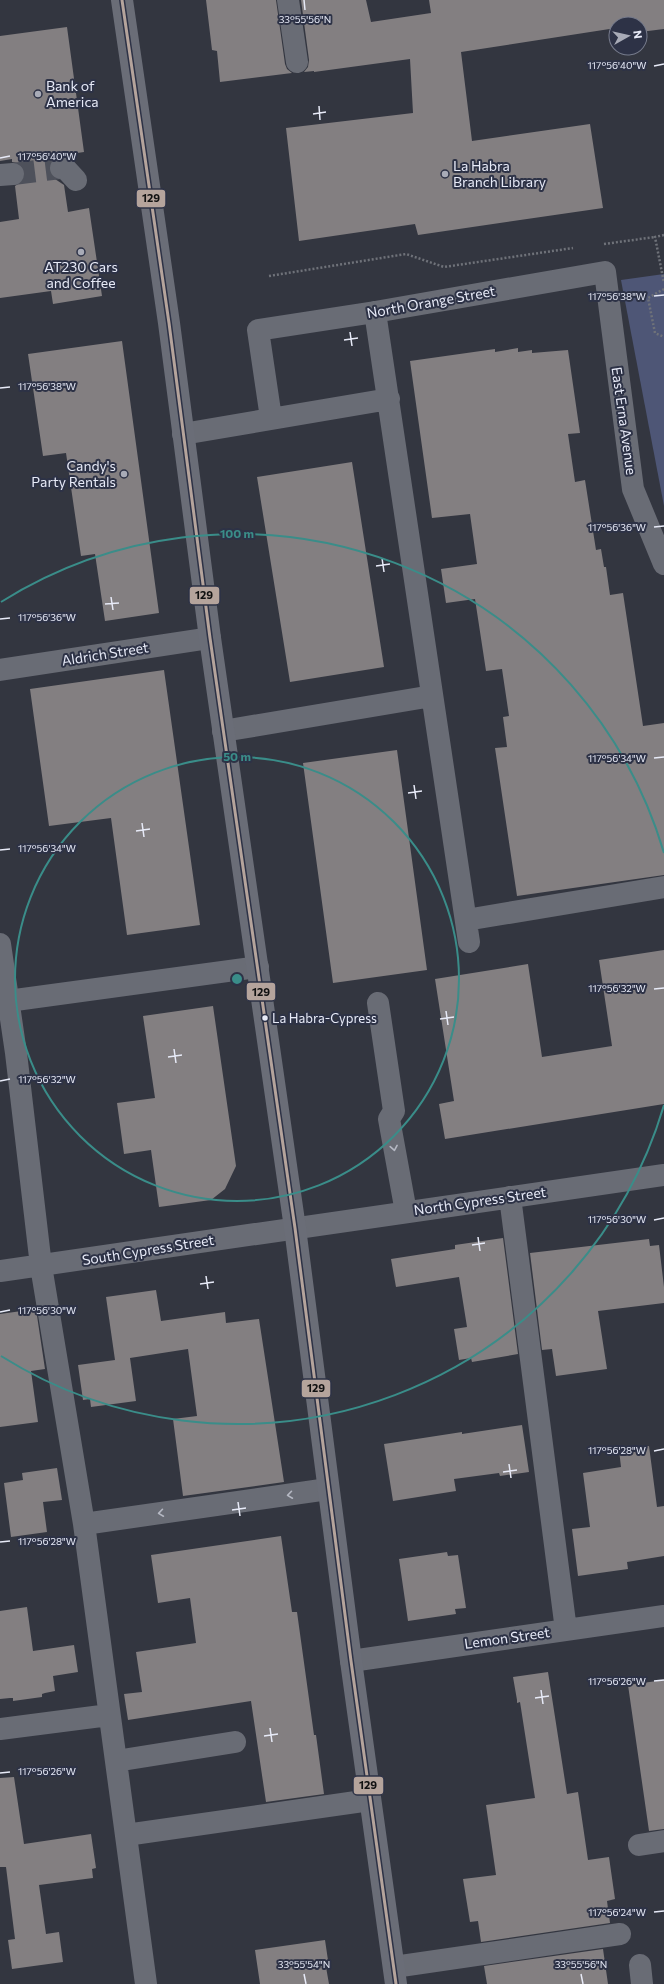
<svg xmlns="http://www.w3.org/2000/svg" width="664" height="1984" viewBox="0 0 664 1984" font-family="Commissioner,sans-serif">
  <rect width="100%" height="100%" fill="#333640"/>
  <!-- green -->
  <path fill="#4e5676" d="M664 274V506L621 280Z"/>
  <!-- building -->
  <path fill="#837f81" d="M206 0H276L285 64 287 69 292 73 220 82 217 51 212 50Z
    M301 0H366L371 22 431 13 429 0H664V29L640 32V24H616V28L461 52 472 141 590 124 603 208 418 235 415 224 299 241 286 128 413 113 410 59 314 72V71L304 72 308 67 309 60Z
    M67 27 84 152 57 156 52 159 49 165V172L52 177 64 185 68 212 89 208 102 296 53 304 51 291 0 298V222L19 219 15 186 24 180 25 173 23 167 18 163 12 162V159L0 161V36Z
    M122 341 159 613 105 621 95 554 81 556 66 453 43 456 28 354Z
    M518 348V352L532 350V353L568 350 580 433 568 434 575 482 585 480 596 550 601 549 604 567H606L610 595 623 593 643 726 664 723V875L517 896 495 748 507 747 503 717 509 716 502 669 486 671 475 599 446 603 441 569 477 564 470 514 432 518 410 361 495 349V352Z
    M352 462 384 667 290 682 257 477Z
    M164 670 200 925 127 935 111 818 49 826 30 689Z
    M397 750 427 970 333 983 303 763Z
    M664 950V1104L445 1139 439 1104 454 1101 435 979 528 964 542 1057 612 1046 599 960Z
    M213 1006 236 1166 225 1189 211 1200 159 1207 151 1150 124 1154 117 1103 155 1098 143 1016Z
    M503 1238 518 1354 472 1362 471 1358 459 1360 454 1329 467 1327 459 1277 396 1287 391 1259 455 1249V1245Z
    M649 1239 650 1246 659 1245 664 1287V1303L598 1311 607 1369 556 1376 552 1349 542 1350 530 1253Z
    M156 1290 161 1321 225 1312 226 1323 259 1319 284 1482 183 1496 173 1419 197 1416 188 1349 130 1358 136 1401 91 1407 90 1399 83 1400 78 1365 115 1360 106 1297Z
    M36 1309 45 1369 31 1371 38 1422 0 1427V1314Z
    M522 1425 529 1472 500 1476 499 1473 454 1479 456 1491 393 1501 384 1444 462 1432V1434Z
    M649 1446 657 1507 664 1506V1556L627 1562 628 1569 578 1576 572 1529 590 1527 583 1473 621 1467 619 1450Z
    M57 1468 62 1500 43 1502 47 1532 11 1537 4 1483 23 1480 22 1473Z
    M281 1536 292 1612H297L314 1735H316L324 1794 266 1802 251 1701 128 1720 124 1694 142 1692 136 1652 196 1643 190 1598 158 1603 151 1555Z
    M447 1552 448 1556 458 1555 466 1608 455 1609 456 1614 408 1621 399 1559Z
    M27 1607 33 1651 74 1645 78 1672 53 1676 55 1691 45 1693 42 1694V1697L13 1701V1698H10L0 1699V1611Z
    M548 1672 567 1794 578 1792 588 1860 609 1857 615 1899 607 1901 610 1923 481 1942 478 1921 470 1922 463 1879 496 1875 486 1805 535 1798 520 1702 517 1703V1700L513 1677Z
    M664 1680V1829L649 1831 628 1685Z
    M14 1777 24 1844 91 1834 96 1868 92 1869 93 1878 39 1885 46 1934 59 1932 63 1962 12 1969 8 1940 15 1939 6 1867H0V1778Z
    M325 1940 329 1967H326L329 1984H260L255 1950Z
    M603 1949 608 1984H487L484 1966Z"/>
  <g fill="none" stroke-linecap="round" stroke-linejoin="round">
    <!-- minor-tunnel -->
    <path stroke="#4e515b" stroke-width="22" stroke-dasharray="22 11" stroke-linecap="butt" d="M13 174 61 168"/>
    <!-- path -->
    <path stroke="#6f7279" stroke-width="2.5" stroke-dasharray="2 2" stroke-linecap="butt" d="M664 235 655 237 664 283
      M604 244 655 237
      M269 276 406 254 444 267 573 248
      M664 289 648 298 655 333 664 337"/>
    <!-- minor -->
    <path stroke="#696c75" stroke-width="22" d="M288 0 297 62
      M61 168 64 167 76 180
      M0 175 13 174
      M375 312 469 942
      M271 418 258 330 375 312 605 272 633 489 664 564
      M183 434 389 399
      M0 670 210 638
      M223 731 432 696
      M466 920 664 887
      M0 944 16 1053 41 1266 84 1524 146 1984
      M8 1001 258 967
      M378 1003 394 1111 389 1119 406 1212
      M510 1197 566 1630
      M0 1271 664 1175
      M84 1524 328 1489
      M351 1661 664 1616
      M0 1729 109 1715
      M116 1761 235 1742
      M126 1835 370 1800
      M639 1845 664 1841
      M640 1965 642 1984
      M394 1967 620 1934"/>
    <!-- major -->
    <path stroke="#6a6d77" stroke-width="22" d="M122 0 169 323 210 638 295 1228 351 1661 396 1984"/>
    <!-- bus-1 casing -->
    <g stroke="#2d3246" stroke-width="6">
      <path id="bus-1" d="M122 0 169 323 210 638 295 1228 351 1661 396 1984"/>
    </g>
    <!-- bus-1 -->
    <use href="#bus-1" stroke="#b5a49c" stroke-width="3"/>
  </g>
  <!-- one-way arrows -->
  <defs><path id="oneway-chevron" d="M-2-3.5L2.5 0L-2 3.5" fill="none" stroke-width="1.6" stroke-linecap="round" stroke-linejoin="round"/></defs>
  <g stroke="#b5b8c3">
    <use href="#oneway-chevron" transform="translate(394 1148) rotate(80)"/>
    <use href="#oneway-chevron" transform="translate(290 1495) rotate(172)"/>
    <use href="#oneway-chevron" transform="translate(161 1513) rotate(172)"/>
  </g>
  <!-- ticks -->
  <path fill="none" stroke="#e7eaf7" stroke-width="1.5" d="M304 0 305 10M654 66 664 64M319 106 320 120M313 114 326 112M0 158 10 156M654 296 664 295M350 332 352 346M344 340 358 338M0 388 10 387M654 527 664 526M382 558 384 572M376 566 390 564M111 597 113 610M105 604 119 603M0 619 10 618M654 758 664 757M414 785 416 799M408 793 422 791M142 823 144 837M136 831 150 829M0 850 10 849M654 989 664 988M446 1011 448 1025M440 1019 454 1017M174 1049 176 1063M168 1057 182 1055M0 1081 10 1079M654 1220 664 1218M478 1237 480 1251M472 1245 485 1243M206 1276 208 1289M200 1284 214 1282M0 1312 10 1310M654 1451 664 1449M509 1464 511 1478M503 1472 517 1470M238 1502 240 1516M232 1510 246 1508M0 1542 10 1541M654 1681 664 1680M541 1690 543 1704M535 1698 549 1696M270 1728 272 1742M264 1736 278 1734M0 1773 10 1772M654 1912 664 1911M304 1974 306 1984M581 1974 583 1984"/>
  <!-- distance rings -->
  <g fill="none" stroke="#3a8d89" stroke-width="2">
    <circle cx="237" cy="979" r="222"/>
    <path d="M664 1105A445 445 0 0 1 1 1356M1 602A445 445 0 0 1 664 853"/>
  </g>
  <!-- markers -->
  <g fill="#a8abb7" stroke="#2d3246" stroke-width="1.5">
    <circle cx="38" cy="94" r="4"/>
    <circle cx="445" cy="174" r="4"/>
    <circle cx="81" cy="252" r="4"/>
    <circle cx="124" cy="474" r="4"/>
  </g>
  <circle fill="#e7eaf7" stroke="#2d3246" stroke-width="1.5" cx="265" cy="1018" r="3.5"/>
  <g text-anchor="middle" stroke-width="4" stroke-linejoin="round" paint-order="stroke">
    <!-- bus labels -->
    <g font-size="13" fill="#e7eaf7" stroke="#2d3246" text-anchor="start">
      <text x="272" y="1023">La Habra-Cypress</text>
    </g>
    <!-- poi labels -->
    <g font-size="14" fill="#e7eaf7" stroke="#2d3246" text-anchor="start">
      <text x="46" y="91">Bank of<tspan x="46" dy="16">America</tspan></text>
      <text x="453" y="171">La Habra<tspan x="453" dy="16">Branch Library</tspan></text>
      <text x="81" y="272" text-anchor="middle">AT230 Cars<tspan x="81" dy="16">and Coffee</tspan></text>
      <text x="116" y="471" text-anchor="end">Candy's<tspan x="116" dy="16">Party Rentals</tspan></text>
    </g>
    <!-- street labels -->
    <g font-size="14" fill="#e7eaf7" stroke="#2d3246">
      <text transform="translate(431 302) rotate(-10)" y="5">North Orange Street</text>
      <text transform="translate(624 421) rotate(82)" y="5">East Erna Avenue</text>
      <text transform="translate(105 654) rotate(-9)" y="5">Aldrich Street</text>
      <text transform="translate(480 1201) rotate(-8)" y="5">North Cypress Street</text>
      <text transform="translate(148 1250) rotate(-9)" y="5">South Cypress Street</text>
      <text transform="translate(507 1638) rotate(-8)" y="5">Lemon Street</text>
    </g>
  </g>
  <g font-size="10" text-anchor="middle" fill="#e7eaf7" stroke="#2d3246" stroke-width="4" stroke-linejoin="round" paint-order="stroke">
    <text x="305" y="23">33°55'56"N</text>
    <text x="617" y="69">117°56'40"W</text>
    <text x="47" y="160">117°56'40"W</text>
    <text x="617" y="300">117°56'38"W</text>
    <text x="47" y="390">117°56'38"W</text>
    <text x="617" y="531">117°56'36"W</text>
    <text x="47" y="621">117°56'36"W</text>
    <text x="617" y="762">117°56'34"W</text>
    <text x="47" y="852">117°56'34"W</text>
    <text x="617" y="992">117°56'32"W</text>
    <text x="47" y="1083">117°56'32"W</text>
    <text x="617" y="1223">117°56'30"W</text>
    <text x="47" y="1314">117°56'30"W</text>
    <text x="617" y="1454">117°56'28"W</text>
    <text x="47" y="1545">117°56'28"W</text>
    <text x="617" y="1685">117°56'26"W</text>
    <text x="47" y="1775">117°56'26"W</text>
    <text x="617" y="1916">117°56'24"W</text>
    <text x="304" y="1968">33°55'54"N</text>
    <text x="581" y="1968">33°55'56"N</text>
  </g>
  <circle cx="237" cy="979" r="6" fill="#3a8d89" stroke="#2d3246" stroke-width="2"/>
  <g font-size="12" text-anchor="middle" font-weight="bold" fill="#3a8d89" stroke="#2d3246" stroke-width="4" stroke-linejoin="round" paint-order="stroke">
    <text x="237" y="538">100 m</text>
    <text x="237" y="761">50 m</text>
  </g>
  <g stroke="#2d3246" stroke-width="1.5">
    <rect x="136" y="189" width="30" height="19" rx="4" fill="#b5a49c"/>
    <rect x="189" y="586" width="31" height="19" rx="4" fill="#b5a49c"/>
    <rect x="246" y="982" width="30" height="19" rx="4" fill="#b5a49c"/>
    <rect x="301" y="1379" width="30" height="19" rx="4" fill="#b5a49c"/>
    <rect x="353" y="1776" width="31" height="19" rx="4" fill="#b5a49c"/>
  </g>
  <g font-size="11" text-anchor="middle" font-weight="bold" fill="#111">
    <text x="151" y="202">129</text>
    <text x="204" y="599">129</text>
    <text x="261" y="996">129</text>
    <text x="316" y="1392">129</text>
    <text x="368" y="1789">129</text>
  </g>
  <!-- north arrow -->
  <g transform="translate(628 36) rotate(82)"><circle r="19" fill="#2d3246" stroke="#777c8d"/>
  <path d="M0-3L7 15L0 10L-7 15Z" fill="#a8abb7"/>
  <text y="-6" font-size="11" font-weight="bold" text-anchor="middle" fill="#e7eaf7">N</text>
  </g>
</svg>
